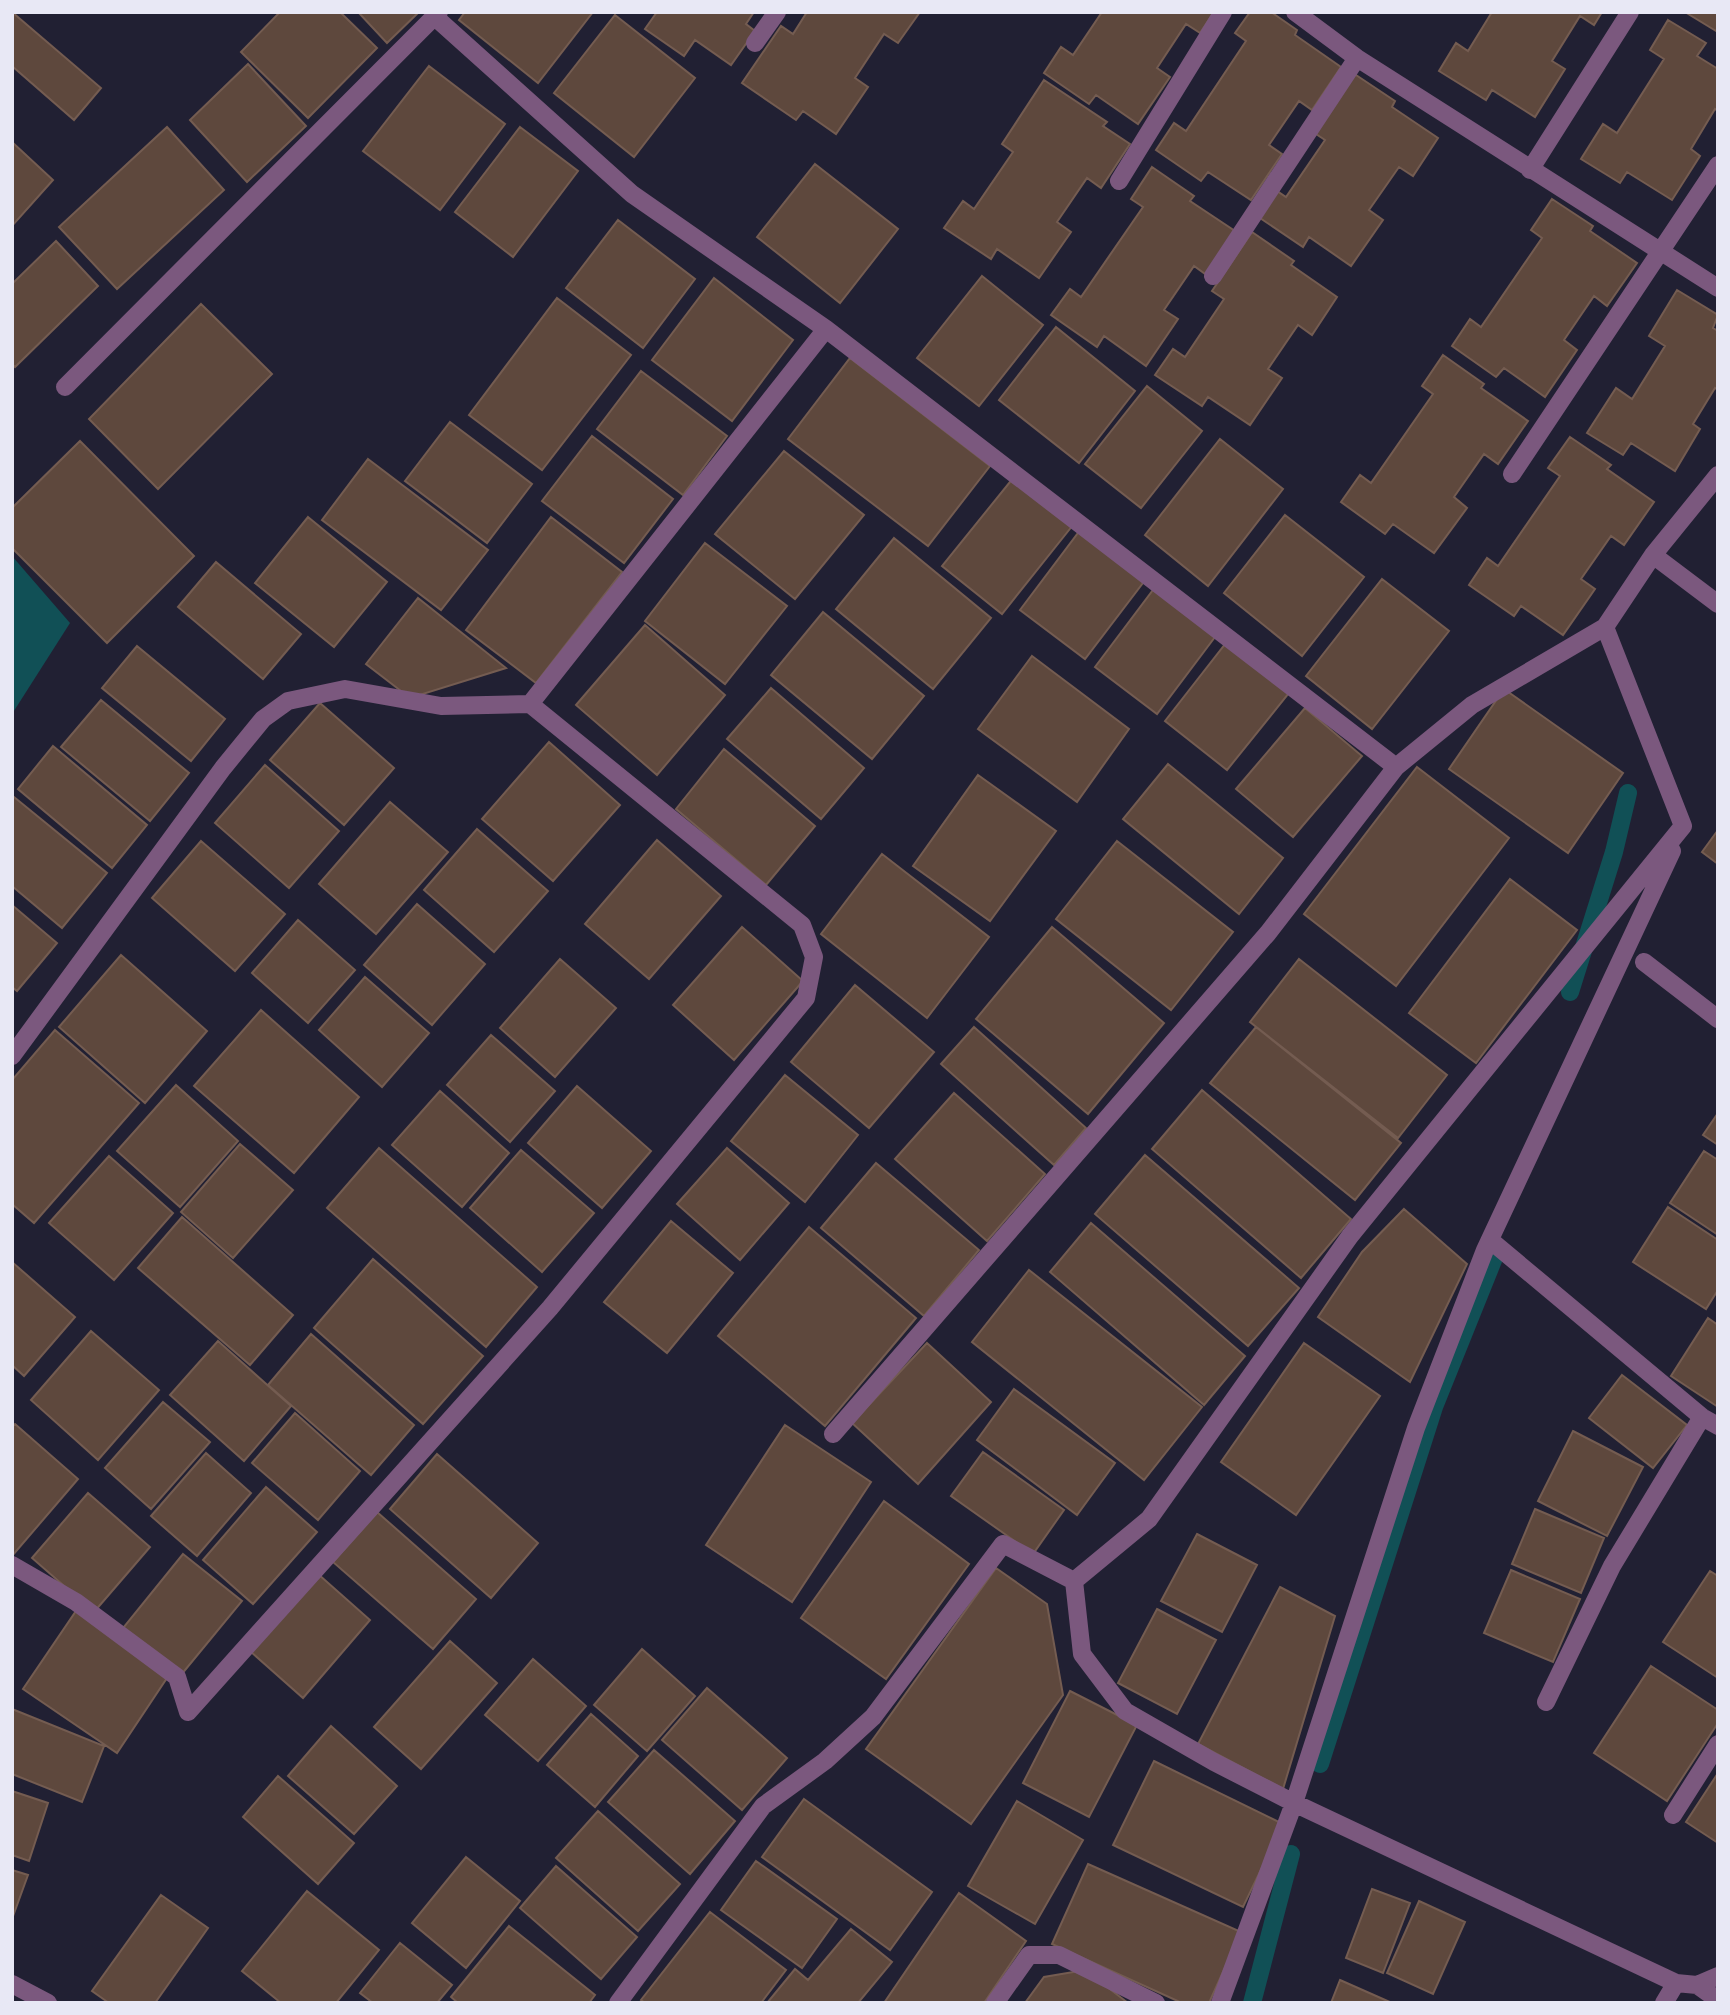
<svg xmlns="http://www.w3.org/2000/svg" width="1730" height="2015" viewBox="0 0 1730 2015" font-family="Figtree,sans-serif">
  <rect width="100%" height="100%" fill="#212033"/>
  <!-- water -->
  <path fill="#115056" d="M12 556 70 623 12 714Z"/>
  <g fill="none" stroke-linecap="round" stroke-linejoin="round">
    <!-- stream -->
    <path stroke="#115056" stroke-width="18" d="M1570 992 1614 852 1628 793
      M1320 1764 1434 1407 1498 1248
      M1252 2003 1291 1854"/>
  </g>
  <!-- building -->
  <path fill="#5e483d" stroke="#745c51" stroke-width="2" d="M12 12 101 88 74 120 12 66Z
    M280 12H340L377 48 308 118 241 52Z
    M358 12H419L387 43Z
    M465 12H593L538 83 459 20Z
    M657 12H754L746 24 755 31 731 65 695 40 684 56 645 29Z
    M807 12H920L898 43 884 34 855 78 868 87 836 134 803 111 796 120 742 83 781 26 793 34Z
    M1102 12H1214L1200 33 1186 24 1157 68 1170 77 1138 124 1096 95 1089 104 1044 73 1061 47 1073 55Z
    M1250 12H1271L1297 30 1295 35 1341 67 1312 110 1299 101 1269 145 1282 154 1251 200 1208 172 1201 181 1156 150 1174 123 1186 131 1246 41 1235 33Z
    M1492 12H1602L1594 25 1580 16 1552 61 1565 69 1535 117 1492 90 1486 100 1439 71 1456 43 1468 51Z
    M1685 12H1718V28L1716 31Z
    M615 15 695 78 634 157 554 93Z
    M1668 20 1706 43 1697 56 1718 69V111L1715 109 1691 149 1700 156 1672 200 1627 172 1620 183 1581 159 1603 124 1617 133 1664 59 1650 50Z
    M248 64 306 126 247 182 190 120Z
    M429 66 505 124 440 210 363 151Z
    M1353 73 1395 101 1392 107 1438 138 1413 176 1399 167 1369 210 1383 220 1351 266 1309 237 1303 247 1257 216 1274 189 1286 197 1325 140 1313 132Z
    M1044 80 1107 122 1103 126 1130 144 1101 188 1087 178 1057 222 1071 232 1039 278 997 249 991 259 944 228 963 201 974 209 1013 152 1002 144Z
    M167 127 224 190 117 289 59 227Z
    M520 127 578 171 513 257 455 212Z
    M12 142 53 180 12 226Z
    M815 164 898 229 840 303 757 237Z
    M1152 167 1194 196 1190 201 1238 233 1208 276 1194 266 1164 310 1178 319 1146 366 1104 336 1097 347 1051 315 1070 289 1081 297 1143 207 1131 199Z
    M1552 199 1593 226 1590 231 1637 263 1607 306 1594 296 1564 340 1577 350 1545 397 1504 368 1496 377 1452 346 1470 319 1481 327 1542 238 1531 230Z
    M618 220 695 279 643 348 566 288Z
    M1252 232 1294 261 1291 265 1337 297 1312 335 1298 325 1268 369 1282 378 1250 425 1208 397 1202 406 1155 375 1173 349 1185 357 1224 299 1212 291Z
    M56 241 98 286 15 367 12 364V284Z
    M982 276 1043 325 979 406 917 358Z
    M714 278 793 340 732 421 652 360Z
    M1677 290 1718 315 1713 328 1718 331V390L1715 388 1693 424 1700 429 1675 471 1631 443 1623 455 1587 433 1616 388 1632 399 1665 346 1649 336Z
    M557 298 631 355 542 470 469 415Z
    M201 304 272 374 158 489 89 419Z
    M1056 327 1135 391 1079 463 999 400Z
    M1443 355 1484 384 1481 388 1528 421 1498 464 1484 454 1454 497 1467 508 1434 553 1393 524 1385 534 1341 502 1360 475 1371 483 1433 394 1422 386Z
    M850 358 990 466 928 546 788 439Z
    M641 371 727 436 683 495 597 429Z
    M1147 386 1202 431 1141 508 1085 464Z
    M450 422 532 484 487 543 405 481Z
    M592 436 673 499 624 563 542 501Z
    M1570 437 1611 465 1607 469 1654 502 1624 545 1611 536 1581 579 1595 589 1563 635 1521 606 1514 616 1469 585 1487 558 1498 566 1560 476 1548 468Z
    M1220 439 1283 489 1208 586 1145 535Z
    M80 441 194 556 107 643 12 548V508Z
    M784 451 864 515 795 599 715 534Z
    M368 459 488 550 441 610 322 520Z
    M1014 477 1073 525 1002 614 942 566Z
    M1285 515 1364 577 1302 656 1224 593Z
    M308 517 387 582 334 647 255 583Z
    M551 517 622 572 536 683 466 630Z
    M1081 529 1146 579 1085 659 1020 610Z
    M894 538 991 618 933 689 836 609Z
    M705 543 787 606 725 684 645 621Z
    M216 562 301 634 263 679 178 607Z
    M1382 579 1449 631 1372 729 1306 676Z
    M1156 586 1218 633 1157 714 1095 667Z
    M418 598 506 668 410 698 366 664Z
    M823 612 924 696 872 759 771 675Z
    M645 625 725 695 657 775 576 705Z
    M1226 643 1289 693 1227 770 1165 721Z
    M137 646 225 719 191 761 102 688Z
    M1032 656 1129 729 1077 802 978 729Z
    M771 688 864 768 821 819 727 739Z
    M1504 689 1623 773 1568 853 1449 769Z
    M101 700 189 773 150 821 61 747Z
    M320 703 394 768 344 825 270 760Z
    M1305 708 1362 756 1293 837 1236 789Z
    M549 742 620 805 553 881 482 819Z
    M53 746 147 825 112 868 18 789Z
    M724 749 815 826 766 885 676 809Z
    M1168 764 1283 858 1239 914 1123 819Z
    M265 765 339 831 289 888 215 823Z
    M1417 767 1509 838 1396 986 1304 914Z
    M978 775 1056 831 990 921 913 866Z
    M14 797 107 873 62 928 12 886V799Z
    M390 802 448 852 376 934 319 884Z
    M477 829 548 891 494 952 424 890Z
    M1718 830V864L1702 852Z
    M657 840 721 896 649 979 585 924Z
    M201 841 285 914 235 971 152 898Z
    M1117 841 1233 932 1171 1010 1056 919Z
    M882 854 989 937 927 1018 821 934Z
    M1510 879 1577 930 1476 1063 1409 1013Z
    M417 904 485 964 432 1025 364 965Z
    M12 905 57 943 17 991 12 987Z
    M298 920 355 970 308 1023 252 973Z
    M742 927 803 981 734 1060 673 1005Z
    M1052 927 1164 1023 1088 1114 976 1019Z
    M121 955 207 1031 145 1103 59 1027Z
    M560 959 616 1008 555 1077 500 1028Z
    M1299 959 1447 1075 1398 1138 1250 1022Z
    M365 977 429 1033 382 1087 319 1030Z
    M855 985 934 1052 869 1128 791 1062Z
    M261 1010 359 1097 294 1173 194 1086Z
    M974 1027 1086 1128 1054 1165 941 1064Z
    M1256 1027 1401 1143 1355 1200 1210 1083Z
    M55 1030 139 1103 34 1223 12 1204V1080Z
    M491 1035 555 1091 510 1142 447 1085Z
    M785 1075 858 1135 805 1202 731 1141Z
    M176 1085 238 1141 180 1207 117 1151Z
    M577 1086 651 1151 602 1208 528 1143Z
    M1202 1090 1351 1219 1301 1278 1152 1149Z
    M440 1091 509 1153 462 1207 392 1145Z
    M954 1093 1045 1174 987 1241 895 1159Z
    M1718 1113V1145L1703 1135Z
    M240 1144 293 1190 233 1258 181 1212Z
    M379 1148 537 1287 486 1347 327 1208Z
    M727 1148 789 1203 740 1260 677 1204Z
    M521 1150 594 1213 542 1272 470 1208Z
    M1704 1151 1718 1160V1235L1670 1203Z
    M1145 1155 1299 1288 1248 1346 1095 1214Z
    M109 1156 173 1213 114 1280 49 1223Z
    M876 1163 979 1250 924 1316 821 1228Z
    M1668 1207 1718 1240V1290L1706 1309 1633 1262Z
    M1404 1209 1467 1264 1410 1382 1318 1317 1362 1252Z
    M182 1217 293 1315 250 1365 138 1268Z
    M671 1221 733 1273 667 1353 604 1302Z
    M1091 1223 1245 1356 1204 1405 1050 1272Z
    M809 1227 916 1318 825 1426 718 1336Z
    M373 1259 483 1356 423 1424 314 1328Z
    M12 1262 75 1317 24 1376 12 1365Z
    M1029 1270 1202 1407 1144 1480 972 1342Z
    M1708 1318 1718 1325V1407L1671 1376Z
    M91 1331 159 1390 98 1460 31 1400Z
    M311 1334 414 1425 371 1475 268 1385Z
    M218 1341 291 1406 244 1461 170 1395Z
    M927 1343 991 1402 918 1484 852 1423Z
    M1304 1343 1380 1396 1296 1515 1221 1462Z
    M1622 1375 1687 1425 1653 1468 1589 1418Z
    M1014 1389 1115 1463 1077 1515 977 1440Z
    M163 1402 210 1442 151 1509 105 1468Z
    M295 1413 360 1471 318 1520 252 1463Z
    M15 1424 78 1479 12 1556V1427Z
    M785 1425 871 1482 792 1602 706 1545Z
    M1573 1431 1643 1467 1607 1536 1538 1501Z
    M983 1452 1064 1510 1033 1554 951 1496Z
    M206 1453 251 1493 197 1556 151 1516Z
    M437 1454 538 1543 491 1598 390 1509Z
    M266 1487 317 1532 253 1604 203 1560Z
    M88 1493 150 1547 94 1612 32 1558Z
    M884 1501 969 1564 886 1679 801 1618Z
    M1535 1509 1604 1538 1581 1593 1512 1564Z
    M377 1512 476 1599 433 1649 333 1562Z
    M1197 1534 1257 1565 1222 1632 1161 1601Z
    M183 1554 242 1601 181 1675 123 1628Z
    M996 1568 1047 1604 1063 1695 971 1824 866 1749Z
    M1511 1570 1580 1599 1553 1662 1484 1633Z
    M1710 1571 1718 1576V1678L1663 1642Z
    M318 1574 370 1620 303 1698 250 1651Z
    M1280 1587 1335 1616 1283 1789 1198 1744Z
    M1157 1609 1216 1640 1177 1714 1118 1683Z
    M76 1611 169 1675 117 1753 23 1689Z
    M450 1641 497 1683 421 1769 374 1727Z
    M642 1649 695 1696 647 1751 594 1705Z
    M533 1659 586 1706 538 1761 485 1715Z
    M1651 1666 1718 1710V1723L1667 1801 1594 1753Z
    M707 1688 787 1758 742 1810 662 1740Z
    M1070 1691 1137 1725 1089 1817 1023 1783Z
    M12 1709 104 1746 82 1802 12 1774Z
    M591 1714 638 1756 595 1807 547 1765Z
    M331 1726 397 1786 354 1834 288 1776Z
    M654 1750 735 1821 690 1874 608 1802Z
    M1154 1761 1283 1824 1243 1907 1113 1845Z
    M1718 1773V1843L1686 1822Z
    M278 1776 354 1843 318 1884 243 1817Z
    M12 1791 48 1803 29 1861 12 1855Z
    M804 1799 932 1892 890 1950 762 1857Z
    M1017 1801 1083 1840 1035 1924 968 1886Z
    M598 1811 680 1884 638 1931 556 1858Z
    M466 1857 520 1901 466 1968 412 1923Z
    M756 1861 837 1919 802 1968 721 1910Z
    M1088 1864 1241 1932 1209 2003H1182L1052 1944Z
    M556 1866 637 1937 601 1979 520 1908Z
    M12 1870 28 1875 12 1919Z
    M1372 1889 1410 1903 1383 1973 1346 1958Z
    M307 1891 379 1950 336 2003H281L242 1971Z
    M959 1893 1026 1941 984 2003H884Z
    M161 1895 208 1928 155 2003H109L92 1991Z
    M1419 1901 1465 1922 1433 1994 1387 1973Z
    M710 1912 786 1970 761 2003H645L641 2000Z
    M509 1926 595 1995 589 2003H458L451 1997Z
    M851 1929 892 1962 858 2003H767L795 1969 808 1980Z
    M400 1943 452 1985 437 2003H373L360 1993Z
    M1085 1970 1128 2003H1025L1044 1977Z
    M1340 1980 1392 2003H1331Z"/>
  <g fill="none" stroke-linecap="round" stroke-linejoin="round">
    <!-- minor -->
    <path stroke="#7b587e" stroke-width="18" d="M1295 12 1357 58 1718 288
      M435 17 632 194 826 329 1396 767
      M755 43 777 12
      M1530 170 1630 12
      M1119 181 1223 12
      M1213 276 1357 58
      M65 387 439 12
      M1512 474 1718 165
      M1653 555 1718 604
      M1605 627 1683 826 1350 1236 1149 1519 1074 1581 1082 1654 1125 1711 1214 1762 1294 1803 1676 1983 1664 2003
      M1644 962 1718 1019
      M12 1056 223 768 263 719 288 701 345 689 441 706 530 704 826 329
      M1490 1240 1702 1417 1718 1426
      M833 1434 1268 933 1396 767 1472 705 1605 627 1653 555 1718 475
      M12 1565 76 1602 177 1677 188 1712
      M1546 1702 1612 1566 1702 1417
      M188 1712 550 1308 806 998 814 957 802 925 530 704
      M1673 1815 1718 1744
      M1676 1983 1697 1985 1718 1976
      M12 1984 48 2003
      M1697 1985 1718 2000
      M618 2003 763 1806 825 1761 873 1717 1003 1544 1074 1581
      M995 2003 1029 1955H1059L1156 2003
      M1220 2003 1294 1803 1416 1428 1485 1250 1672 851"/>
  </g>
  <!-- border -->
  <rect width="1730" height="2015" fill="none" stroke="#e8e8f5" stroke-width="28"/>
</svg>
